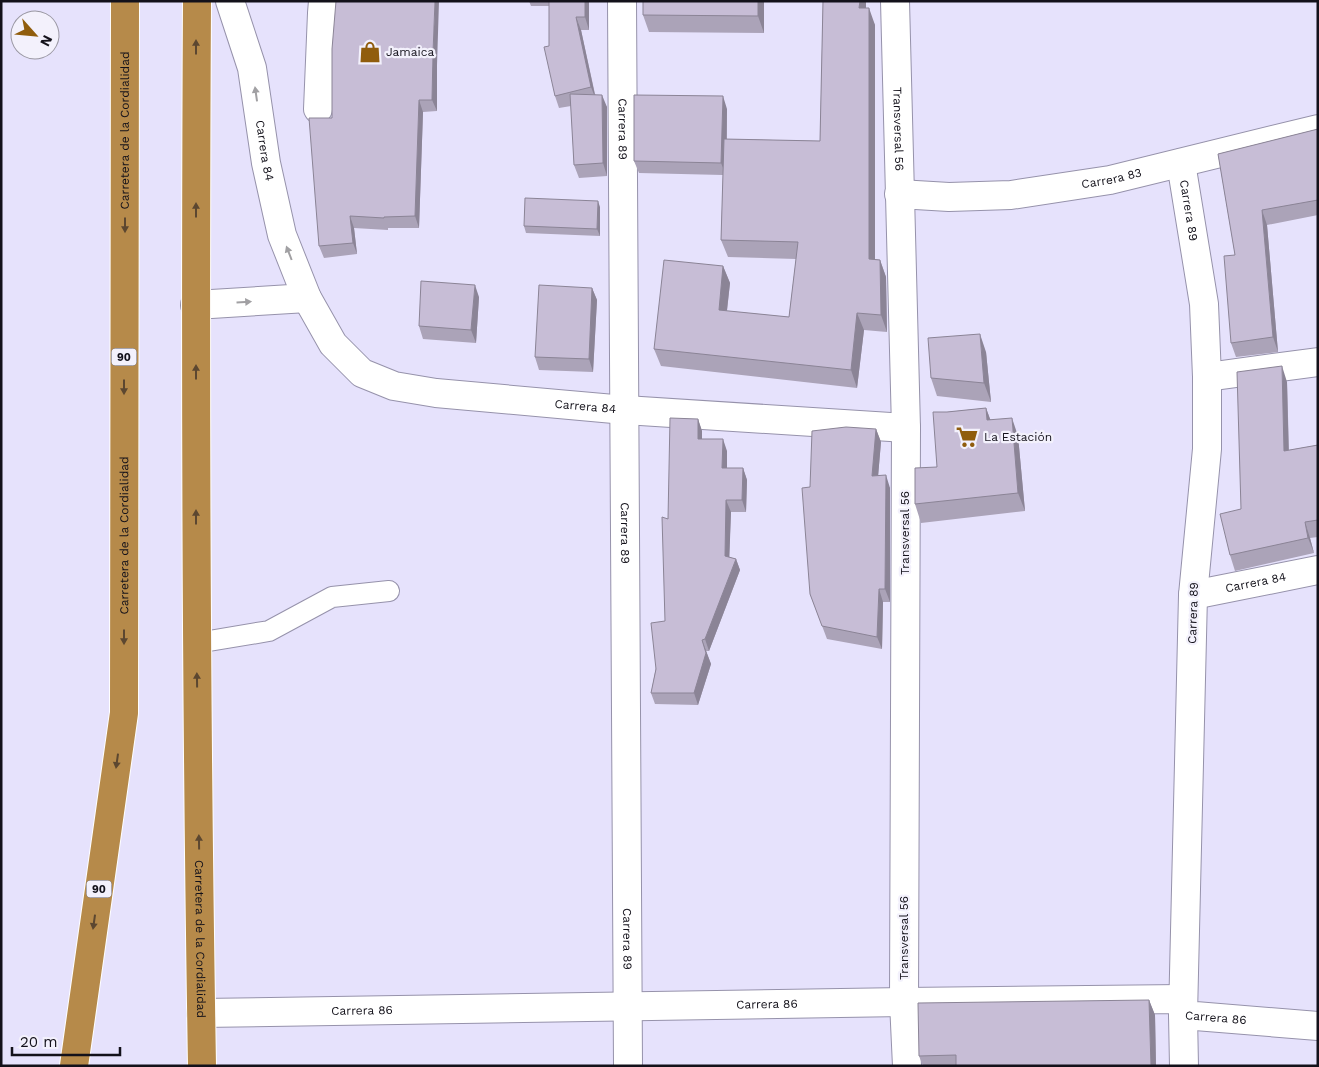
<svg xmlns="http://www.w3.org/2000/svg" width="1319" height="1067" viewBox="0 0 1319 1067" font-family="'Work Sans',sans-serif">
  <rect width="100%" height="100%" fill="#e6e2fc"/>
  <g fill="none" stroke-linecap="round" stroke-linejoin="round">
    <!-- lane casing -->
    <g stroke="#9692ab" stroke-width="22">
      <path id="lane" d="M197 643 269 631 332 597 389 591"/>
    </g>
    <!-- street casing -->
    <g stroke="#9692ab" stroke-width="30">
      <g id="street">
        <path id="s1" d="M230 1 252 68 266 163 282 235 307 298 333 344 362 373 394 386 436 393 625 410 906 428"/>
        <path id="s2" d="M622 1 628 1066"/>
        <path id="s3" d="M895 1 906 428 904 1002 907 1066"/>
        <path d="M318 109 322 13 323 1"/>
        <path id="s4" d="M1181 163 1204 304 1207 377V449L1193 595 1183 1015 1184 1066"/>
        <path id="s5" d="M899 194 949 197 1011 195 1110 180 1318 129"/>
        <path d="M195 305 307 298"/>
        <path d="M1207 377 1318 362"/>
        <path id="s6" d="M1193 595 1318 570"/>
        <path id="s7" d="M201 1013 904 1002 1183 999V1015L1318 1026"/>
      </g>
    </g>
    <!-- highway casing -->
    <g stroke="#fff" stroke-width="30">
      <g id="highway">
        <path id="s8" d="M197 1C195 356 196 711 202 1066"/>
        <path id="s9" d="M74 1066 124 713 125 1"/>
      </g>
    </g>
    <!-- lane -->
    <use href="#lane" stroke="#fff" stroke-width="20"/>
    <!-- street -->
    <use href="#street" stroke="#fff" stroke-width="28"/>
    <!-- highway -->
    <use href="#highway" stroke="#b68a4a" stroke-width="28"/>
  </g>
  <!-- wall -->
  <path fill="#aba3b8" d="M529 1H589V30H581L595 94 607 107V176L579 178 574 165 571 106 559 108 555 96 549 46V6H531Z
    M643 1H764V33L649 32 643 15Z
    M823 1H866V8L875 25V259L880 260 886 277 887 332 864 330 857 388 661 366 654 349 723 266 730 283 727 311 789 317 796 259 728 257 721 240 723 175 639 173 634 161 727 109V139L820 141Z
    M437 65V111L423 112 419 228H388V230L354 228 357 254 324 258 319 246 332 118Z
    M1318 129V215L1267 225 1278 352 1236 357 1231 343 1235 255 1218 154Z
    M600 207V236L526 233 524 226Z
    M592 288 597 300 593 372 539 370 535 357Z
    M479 297 476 343 423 339 419 326Z
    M986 352 991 402 937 396 931 378Z
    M1287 382 1289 450 1318 445V537L1310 538 1314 553 1235 571 1230 555Z
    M986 408 990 419 1018 436 1025 511 921 523 915 504 937 467 947 412Z
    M698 419 702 431V439L727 451V468H743L747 480 746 512H731L729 557 736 559 740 570 709 651H706L711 664 698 705 655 704 651 693 665 621Z
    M876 429 881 442 878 476 890 488V602H883L882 649 827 639 810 594V487Z
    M1149 1000 1155 1015 1156 1066H923L919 1056Z"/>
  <!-- shaded-wall -->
  <path fill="#8b8496" d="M435 1H439L437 65V111L432 100 433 53Z
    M585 1H589V30L585 17Z
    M758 1H764V33L758 16Z
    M860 1H866V25L859 8Z
    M869 8 875 25V276L869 259Z
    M576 17 581 30 596 100 591 87Z
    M602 95 607 107V176L603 163Z
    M723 96 727 109 726 175 721 163Z
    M419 100 423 112 419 228 415 216Z
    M598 201 600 207V236L597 229Z
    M1262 210 1267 225 1278 352 1273 337Z
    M350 216 354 228 357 254 353 243Z
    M880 260 886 277 887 332 881 315Z
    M723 266 730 283 725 327 719 310Z
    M475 285 479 297 476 343 471 330Z
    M592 288 597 300 593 372 589 359Z
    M857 313 864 330 857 388 851 370Z
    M980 334 986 352 991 402 984 383Z
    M1282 366 1287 382 1289 467 1284 451Z
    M986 408 993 427 987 420Z
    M1012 418 1018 436 1025 511 1018 493Z
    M698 419 702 431V451L698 439Z
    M876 429 881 442 877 489 872 476Z
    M723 439 727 451V480L722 468Z
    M743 468 747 480 746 512 742 500Z
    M886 475 890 488V602L885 589Z
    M726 500 731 512 729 567 725 556Z
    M1305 522 1310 538 1314 553 1308 538Z
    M736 559 740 570 709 651 705 639Z
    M879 589 883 602 882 649 877 637Z
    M702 640 711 664 698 705 694 693Z
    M1149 1000 1155 1015 1156 1066H1151Z"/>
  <!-- building -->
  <path fill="#c7bdd6" stroke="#8b8496" d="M336 1H435L433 53 432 100H419L415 216 384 217V218L350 216 353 243 319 246 309 118H332V49Z
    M549 1H585V17H576L591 87 555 96 544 47 549 46Z
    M643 1H758V16L643 15Z
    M823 1H860L859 8H869V259L880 260 881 315 857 313 851 370 654 349 664 260 723 266 719 310 789 317 798 242 721 240 724 139 820 141Z
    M570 94 602 95 603 163 574 165Z
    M634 95 723 96 721 163 634 161Z
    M1318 129V200L1262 210 1273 337 1231 343 1224 256 1235 255 1218 154Z
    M525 198 598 201 597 229 524 226Z
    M421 281 475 285 471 330 419 326Z
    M539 285 592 288 589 359 535 357Z
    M980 334 984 383 931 378 928 338Z
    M1282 366 1284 451 1318 445V520L1305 522 1308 538 1230 555 1220 514 1241 509 1237 372Z
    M986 408 987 420 1012 418 1018 493 915 504V468L937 467 933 412H947Z
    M670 418 698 419V439H723L722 468H743L742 500H726L725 556 736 559 705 639 702 640 706 653 694 693H651L656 669 651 623 665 621 662 517 668 519Z
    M846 427 876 429 872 476 886 475 885 589H879L877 637 822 626 810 594 802 488 810 487 812 431Z
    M1149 1000 1151 1066H956V1055L919 1056 918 1003Z"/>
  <!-- one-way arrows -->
  <defs><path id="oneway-solid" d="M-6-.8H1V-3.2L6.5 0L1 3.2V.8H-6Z" transform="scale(1.25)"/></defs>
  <g fill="#5c4730">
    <use href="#oneway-solid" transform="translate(196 47) rotate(-90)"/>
    <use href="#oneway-solid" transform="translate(196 210) rotate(-90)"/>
    <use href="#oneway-solid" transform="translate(125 225) rotate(90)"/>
    <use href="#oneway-solid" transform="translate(196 372) rotate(-90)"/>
    <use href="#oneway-solid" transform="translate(124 387) rotate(90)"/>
    <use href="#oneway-solid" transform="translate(196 517) rotate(-90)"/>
    <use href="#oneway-solid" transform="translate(124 637) rotate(90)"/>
    <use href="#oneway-solid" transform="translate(197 680) rotate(-91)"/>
    <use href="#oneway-solid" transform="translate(117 761) rotate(98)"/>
    <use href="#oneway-solid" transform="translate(199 842) rotate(-91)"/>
    <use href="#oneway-solid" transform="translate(94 922) rotate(98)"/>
  </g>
  <g fill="#a1a0a3">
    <use href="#oneway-solid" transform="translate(256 94) rotate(-98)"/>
    <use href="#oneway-solid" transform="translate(289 253) rotate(-111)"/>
    <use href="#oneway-solid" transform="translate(244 302) rotate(-4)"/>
  </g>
  <!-- icons -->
  <defs>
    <g id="shop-bare" transform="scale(1.725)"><path d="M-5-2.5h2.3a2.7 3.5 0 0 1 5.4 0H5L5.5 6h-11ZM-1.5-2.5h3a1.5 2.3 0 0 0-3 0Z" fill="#905d0d" stroke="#f3f1fc" stroke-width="2.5" paint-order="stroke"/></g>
    <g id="supermarket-bare" transform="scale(1.725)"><path d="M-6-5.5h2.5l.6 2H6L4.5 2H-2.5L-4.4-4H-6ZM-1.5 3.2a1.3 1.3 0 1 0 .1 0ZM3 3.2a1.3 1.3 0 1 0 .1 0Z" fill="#905d0d" stroke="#f3f1fc" stroke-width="2.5" paint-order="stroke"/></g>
  </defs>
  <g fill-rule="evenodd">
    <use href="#shop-bare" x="370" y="52"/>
    <use href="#supermarket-bare" x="967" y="437"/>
  </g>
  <g text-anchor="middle" stroke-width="4.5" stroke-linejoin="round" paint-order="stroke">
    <!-- shield labels -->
    <g fill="#f3f1fc" stroke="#56545e" stroke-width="1">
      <rect x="111.5" y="348.5" width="25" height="17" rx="4"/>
      <rect x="86.5" y="880.5" width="25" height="17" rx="4"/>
    </g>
    <g font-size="11" font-weight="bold" fill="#13111a">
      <text x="124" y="361">90</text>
      <text x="99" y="893">90</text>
    </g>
    <!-- poi labels -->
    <g font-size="12" fill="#13111a" stroke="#f3f1fc" text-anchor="start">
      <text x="386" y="56">Jamaica</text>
      <text x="984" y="441">La Estación</text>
    </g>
    <!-- street labels -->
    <g font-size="12" fill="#13111a" stroke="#f3f1fc">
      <text dy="4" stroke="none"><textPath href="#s2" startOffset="128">Carrera 89</textPath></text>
      <text dy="4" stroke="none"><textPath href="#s3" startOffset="128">Transversal 56</textPath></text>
      <text dy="4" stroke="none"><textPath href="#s9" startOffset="939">Carretera de la Cordialidad</textPath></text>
      <text dy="4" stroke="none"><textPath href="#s1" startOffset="154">Carrera 84</textPath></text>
      <text dy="4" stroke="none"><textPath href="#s5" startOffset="214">Carrera 83</textPath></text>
      <text dy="4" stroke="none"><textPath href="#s4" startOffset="48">Carrera 89</textPath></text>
      <text dy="4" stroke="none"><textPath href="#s1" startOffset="629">Carrera 84</textPath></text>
      <text dy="4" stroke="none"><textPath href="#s2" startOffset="532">Carrera 89</textPath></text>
      <text transform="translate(905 533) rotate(-90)" y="4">Transversal 56</text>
      <text dy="4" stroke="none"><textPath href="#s9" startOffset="534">Carretera de la Cordialidad</textPath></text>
      <text dy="4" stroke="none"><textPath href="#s6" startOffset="64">Carrera 84</textPath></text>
      <text transform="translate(1193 613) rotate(-88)" y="4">Carrera 89</text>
      <text dy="4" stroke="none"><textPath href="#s8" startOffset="938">Carretera de la Cordialidad</textPath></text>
      <text dy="4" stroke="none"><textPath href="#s2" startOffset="938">Carrera 89</textPath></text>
      <text transform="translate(904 938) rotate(-90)" y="4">Transversal 56</text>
      <text dy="4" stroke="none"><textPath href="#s7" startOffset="566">Carrera 86</textPath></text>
      <text dy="4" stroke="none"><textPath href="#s7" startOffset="161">Carrera 86</textPath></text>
      <text dy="4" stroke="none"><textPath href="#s7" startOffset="1031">Carrera 86</textPath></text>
    </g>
  </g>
  <!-- border -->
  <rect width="1319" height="1067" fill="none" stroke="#13111a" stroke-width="5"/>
  <!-- north arrow -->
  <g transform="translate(35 35) rotate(117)"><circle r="24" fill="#f3f1fc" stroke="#9997a2"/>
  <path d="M0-4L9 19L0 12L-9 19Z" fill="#905d0d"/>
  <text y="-8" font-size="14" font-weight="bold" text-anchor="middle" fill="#13111a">N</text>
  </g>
  <!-- scale -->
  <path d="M12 1047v8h108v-8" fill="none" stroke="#13111a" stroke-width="2.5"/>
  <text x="20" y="1047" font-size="15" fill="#13111a" stroke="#f3f1fc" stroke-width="4" paint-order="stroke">20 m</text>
</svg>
